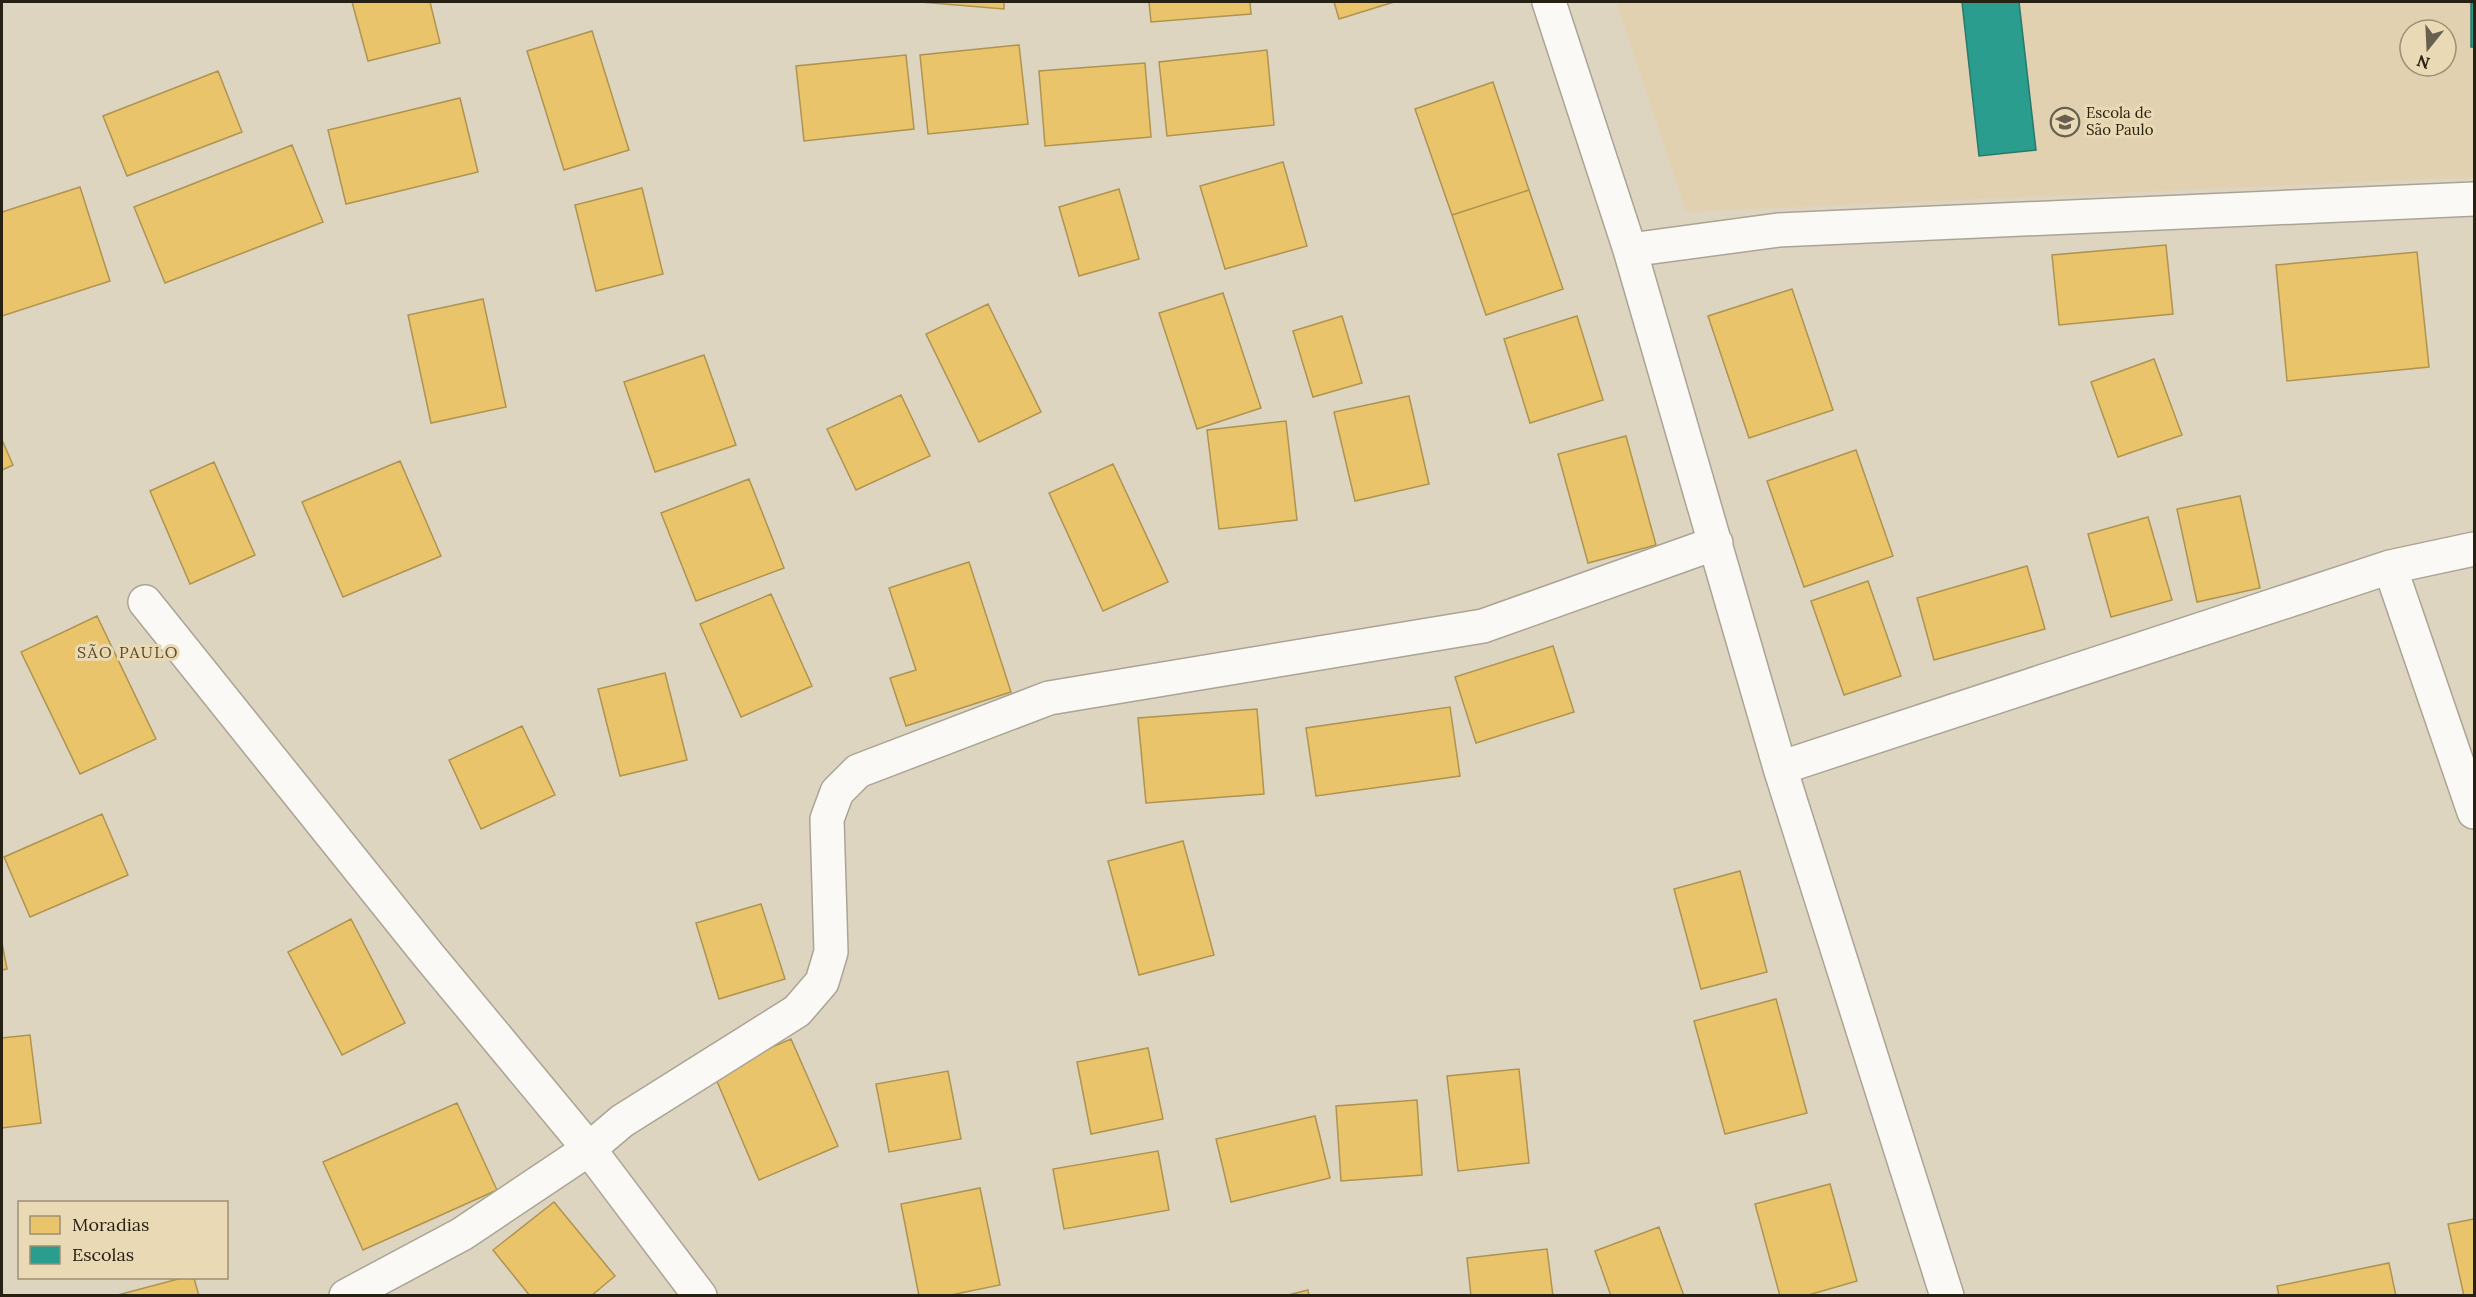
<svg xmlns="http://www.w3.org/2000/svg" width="2476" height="1297" viewBox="0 0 2476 1297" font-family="Lora,serif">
  <rect width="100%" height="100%" fill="#ded5c1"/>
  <!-- built -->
  <path fill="#e1d1b0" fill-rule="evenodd" d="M1616 2H2474V177L1686 212ZM2410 30H2446V66H2410Z"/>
  <!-- homes -->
  <path fill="#e9c46a" stroke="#af9350" stroke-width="1.5" d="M352 2H430L440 43 368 61Z
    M920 2H1004V9Z
    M1149 2H1250L1251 14 1151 22Z
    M1334 2H1394L1339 19Z
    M592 31 629 150 564 170 527 51Z
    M1019 45 1028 124 928 134 920 55Z
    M1267 50 1274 125 1167 136 1159 62Z
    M906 55 914 129 804 141 796 66Z
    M1145 63 1151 137 1045 146 1039 71Z
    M218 71 242 132 127 176 103 116Z
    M1493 82 1529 190 1452 215 1415 109Z
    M460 98 478 172 346 204 328 130Z
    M292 145 323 222 165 283 134 207Z
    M1283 162 1307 246 1225 269 1200 186Z
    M80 187 110 281 2 316V212Z
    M642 188 663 274 596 291 575 205Z
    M1119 189 1139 259 1079 276 1059 207Z
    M1529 190 1563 289 1486 315 1452 215Z
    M2166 245 2173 314 2059 325 2052 255Z
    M2417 252 2429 367 2287 381 2276 265Z
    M1792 289 1833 410 1749 438 1708 316Z
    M1223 293 1261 408 1197 429 1159 313Z
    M483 299 506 407 431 423 408 315Z
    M988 304 1041 412 979 442 926 334Z
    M1342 316 1362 383 1313 397 1293 331Z
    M1577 316 1603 400 1530 423 1504 339Z
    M704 355 736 445 655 472 624 382Z
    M2154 359 2182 435 2118 457 2091 382Z
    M901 395 930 456 856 490 827 429Z
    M1409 396 1429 484 1355 501 1334 412Z
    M1286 421 1297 520 1219 529 1207 430Z
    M1626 436 1656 545 1588 563 1558 454Z
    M2 440 13 465 2 470Z
    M1856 450 1893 556 1804 587 1767 481Z
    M400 461 441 556 343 597 302 502Z
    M214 462 255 555 190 584 150 491Z
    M1113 464 1168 582 1103 611 1049 493Z
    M749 479 784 568 696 601 661 513Z
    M2240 496 2260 588 2197 602 2177 509Z
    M2148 517 2172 600 2111 617 2088 534Z
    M969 562 1011 692 906 726 890 678 916 670 889 588Z
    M2027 566 2045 629 1934 660 1917 598Z
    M1868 581 1901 676 1844 695 1811 601Z
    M771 594 812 686 741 717 700 624Z
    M97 616 156 739 80 774 21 652Z
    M1553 646 1574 712 1476 743 1455 677Z
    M665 673 687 760 620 776 598 689Z
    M1450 707 1460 776 1316 796 1306 728Z
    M1257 709 1264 794 1146 803 1138 718Z
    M522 726 555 795 481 829 449 760Z
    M102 814 128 875 30 917 4 857Z
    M1183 841 1214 955 1139 975 1108 861Z
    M1740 871 1767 972 1701 989 1674 889Z
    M761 904 785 979 719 999 696 923Z
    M351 919 405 1023 342 1055 288 952Z
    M2 943 7 969 2 970Z
    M1776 999 1807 1113 1725 1134 1694 1021Z
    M30 1035 41 1123 2 1128V1038Z
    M791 1039 838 1146 759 1180 713 1072Z
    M1148 1048 1163 1119 1091 1134 1077 1062Z
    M1519 1069 1529 1163 1458 1171 1447 1076Z
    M948 1071 961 1139 889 1152 876 1084Z
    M1417 1100 1422 1175 1341 1181 1336 1106Z
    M457 1103 497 1190 363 1250 323 1162Z
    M1315 1116 1330 1178 1231 1202 1216 1139Z
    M1158 1151 1169 1210 1064 1229 1053 1169Z
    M1830 1184 1857 1281 1805 1296H1780L1755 1204Z
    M980 1188 1000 1285 946 1296H919L901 1204Z
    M554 1202 615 1276 591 1296H530L493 1250Z
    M2474 1219V1296H2464L2448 1224Z
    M1659 1227 1684 1296H1611L1595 1251Z
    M1547 1249 1553 1296H1471L1467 1258Z
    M2389 1263 2396 1296H2279L2277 1286Z
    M182 1278H194L199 1296H114Z
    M1308 1290 1309 1296H1284Z"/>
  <!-- schools -->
  <path fill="#2a9d8f" stroke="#29786a" stroke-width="1.5" d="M1962 2H2019L2036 150 1979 156Z
    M2471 2H2474V47H2471Z"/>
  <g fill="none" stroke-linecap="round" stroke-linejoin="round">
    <!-- minor casing -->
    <g stroke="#aba494" stroke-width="36">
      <path id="minor" d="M1549 2 1630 250 1780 768 1947 1296
        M1630 250 1778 230 2474 199
        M2390 567 2474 812
        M145 602 429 956 589 1149 700 1296
        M1780 768 2390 567 2474 549
        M346 1296 462 1234 589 1149 622 1121 797 1011 822 982 831 952 827 819 837 792 858 771 1049 698 1483 626 1716 543"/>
    </g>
    <!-- minor -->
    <use href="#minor" stroke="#faf9f6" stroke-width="33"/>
  </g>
  <!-- icons -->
  <defs>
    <g id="school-ring" transform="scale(1.5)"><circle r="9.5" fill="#ead9b5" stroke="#676050" stroke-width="1.5"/><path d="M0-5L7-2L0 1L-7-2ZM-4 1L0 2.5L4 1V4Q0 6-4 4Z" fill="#676050"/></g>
  </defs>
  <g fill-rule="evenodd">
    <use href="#school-ring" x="2065" y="122"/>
  </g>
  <g text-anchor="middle" stroke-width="6" stroke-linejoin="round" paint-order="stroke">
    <!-- poi labels -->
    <g font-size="15" fill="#272113" stroke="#ead9b5" text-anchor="start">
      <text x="2086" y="118">Escola de<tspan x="2086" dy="17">São Paulo</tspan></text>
    </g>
    <!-- neighbourhood labels -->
    <g font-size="16" letter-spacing="1.5" fill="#5a4b2b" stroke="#ead9b5">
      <text x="128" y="658">SÃO PAULO</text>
    </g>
  </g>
  <!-- border -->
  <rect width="2476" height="1297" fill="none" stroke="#272113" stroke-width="6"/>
  <!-- legend -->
  <rect x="18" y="1201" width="210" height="78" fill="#ead9b5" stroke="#9c8f74" stroke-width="1.5"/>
  <rect x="30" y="1216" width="30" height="18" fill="#e9c46a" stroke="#9c8f74" stroke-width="1.5"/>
  <text x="72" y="1231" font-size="18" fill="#272113">Moradias</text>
  <rect x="30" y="1246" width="30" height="18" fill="#2a9d8f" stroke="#9c8f74" stroke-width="1.5"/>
  <text x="72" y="1261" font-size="18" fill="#272113">Escolas</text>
  <!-- north arrow -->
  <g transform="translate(2428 48) rotate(198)"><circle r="28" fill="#ead9b5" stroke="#9c8f74" stroke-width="1.5"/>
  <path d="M0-4.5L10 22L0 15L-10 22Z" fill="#676050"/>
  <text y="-9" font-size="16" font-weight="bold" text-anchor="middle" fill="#272113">N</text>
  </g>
</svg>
